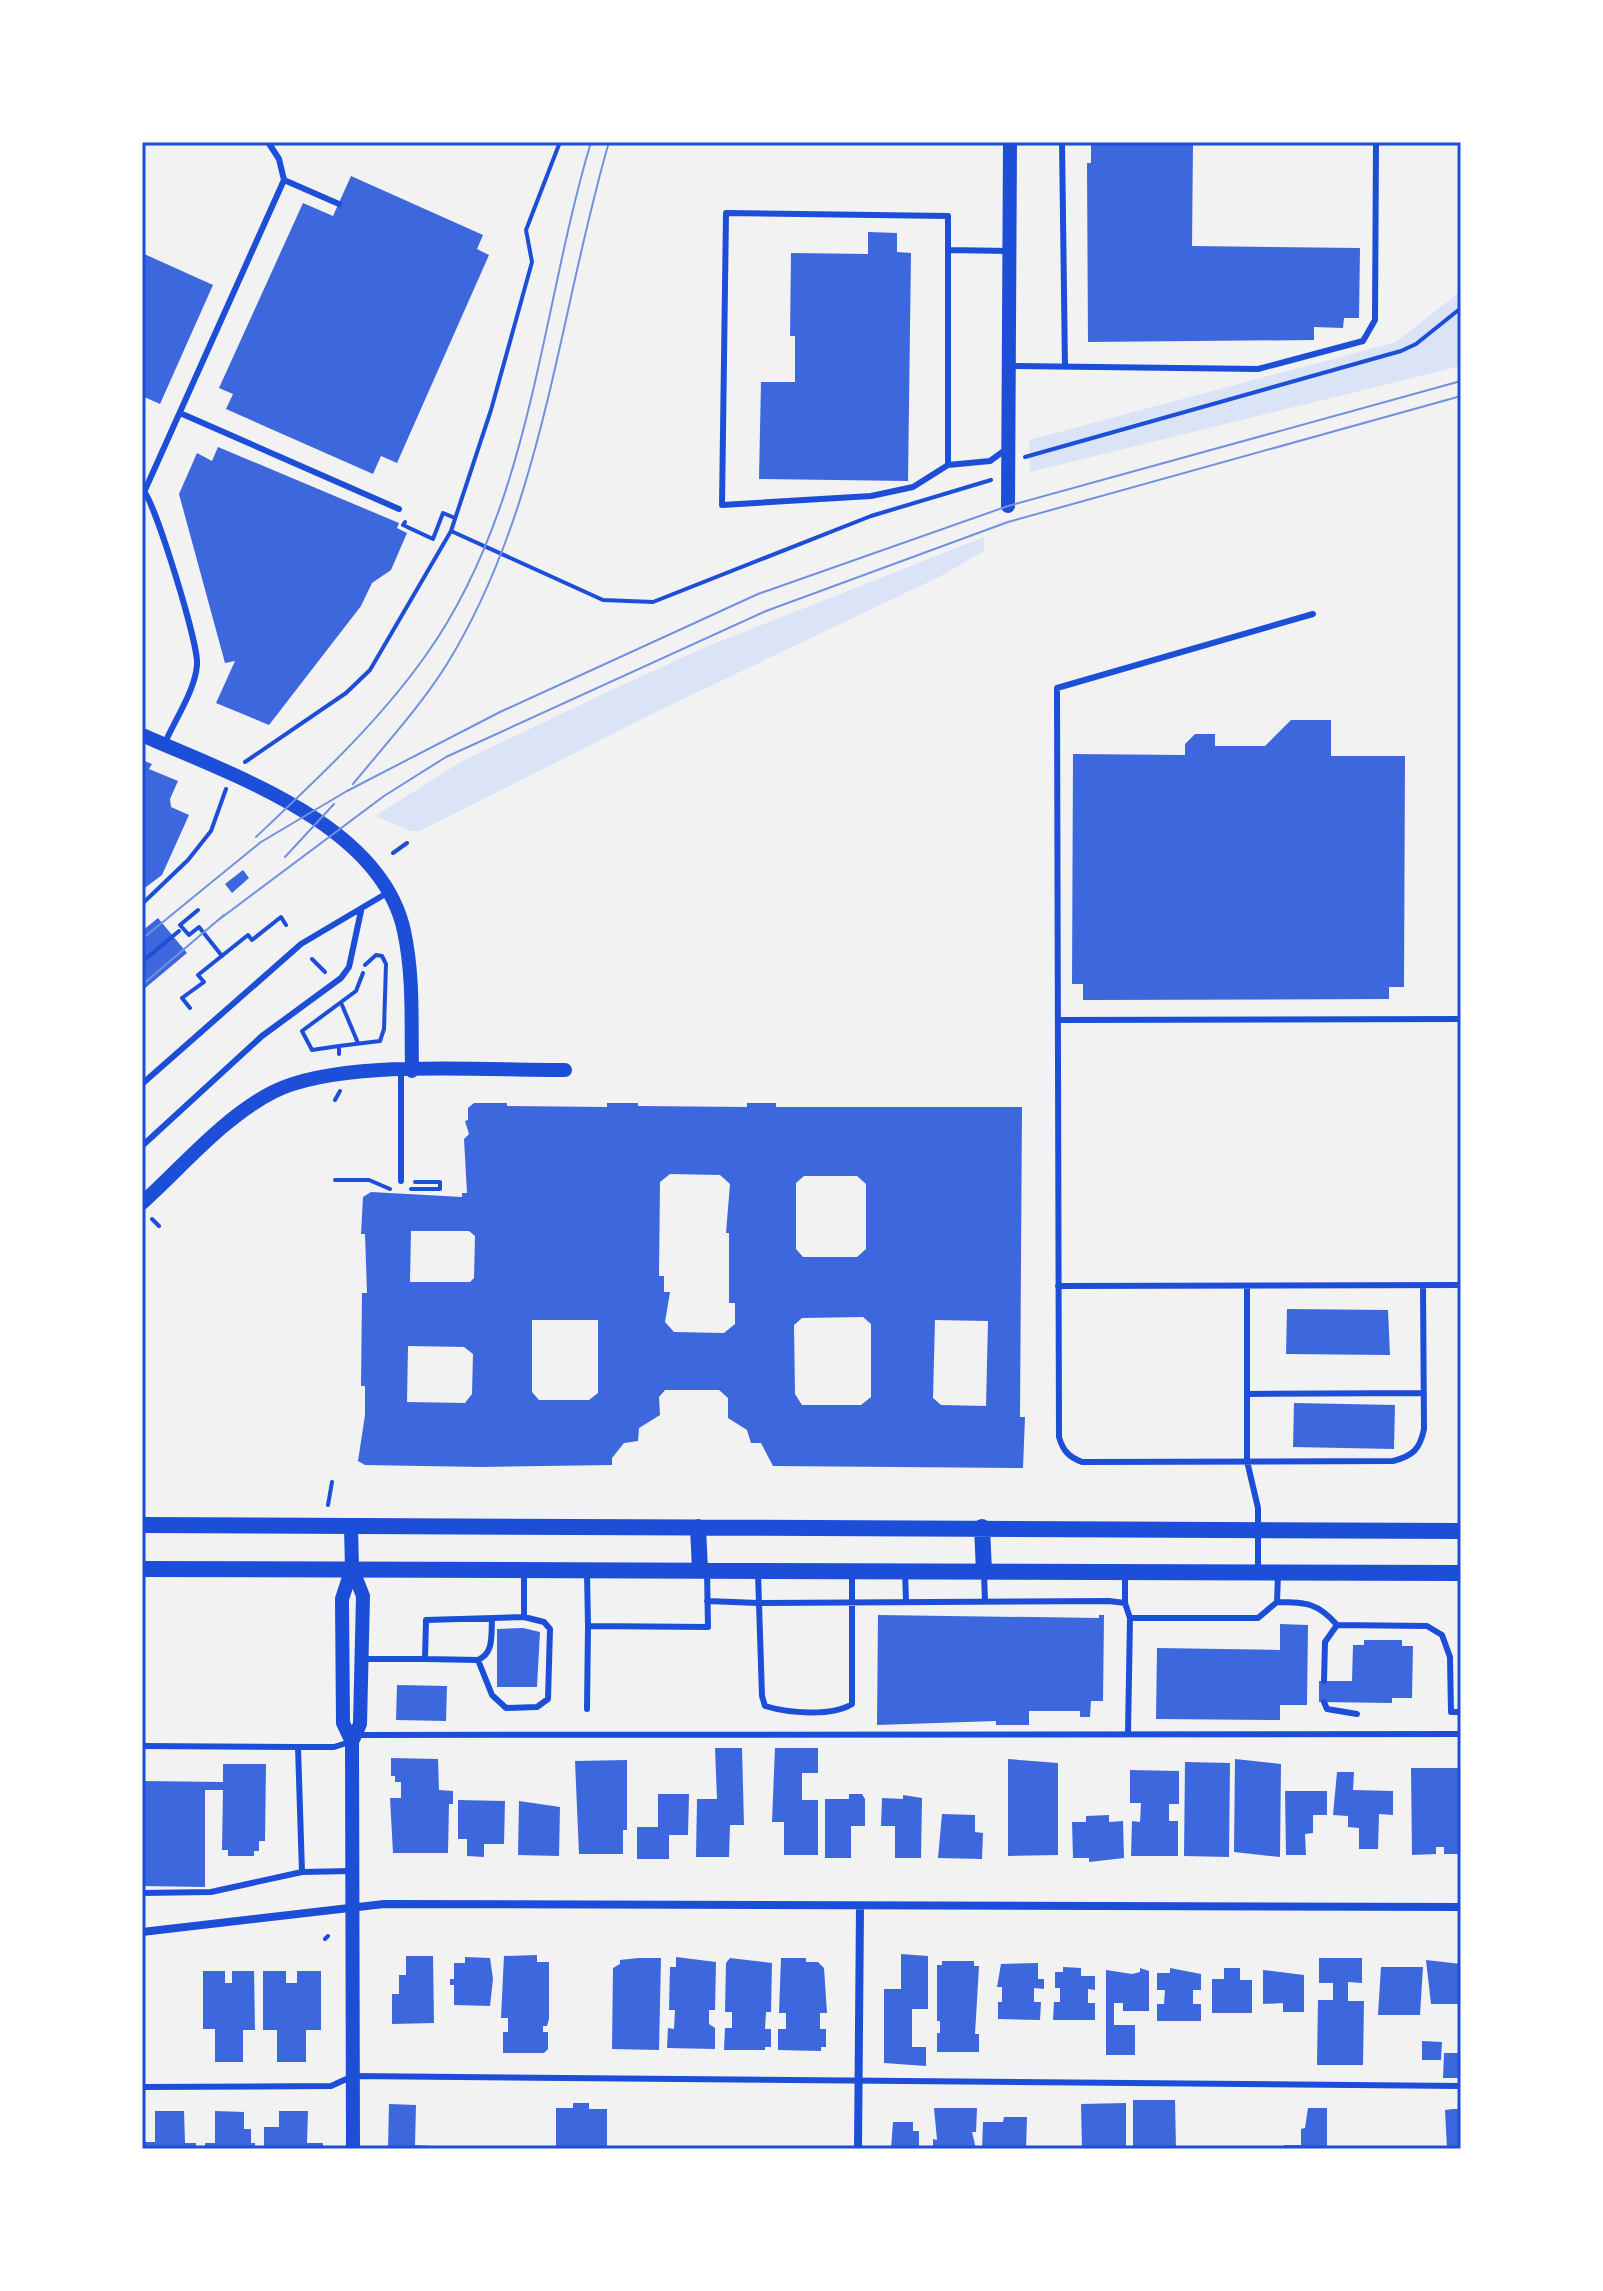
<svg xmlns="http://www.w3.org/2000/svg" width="1603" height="2291" viewBox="0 0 1603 2291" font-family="'Public Sans',sans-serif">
  <rect width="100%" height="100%" fill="#f2f2f2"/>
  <!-- green -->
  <path fill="#dbe4f7" d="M1461 291V366L1030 472 1029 440 1396 342Z
    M984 537V551L939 577 662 709 420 831H410L375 816 464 760 618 687 708 646Z"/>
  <!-- building -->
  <path fill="#3d67dc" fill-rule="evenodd" d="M1091 142H1193L1192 246 1360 248 1359 318H1344L1343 328 1314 327V340L1088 342 1087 163H1091Z
    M351 176 483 235 477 249 489 255 397 463 381 456 373 474 226 409 233 394 219 388 303 203 333 216Z
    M868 232 897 233V252L911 253 908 481 759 479 761 382H795V336H790L791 253 868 254Z
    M142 253 213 285 160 404 142 396Z
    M218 447 399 523 397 528 407 533 391 570 372 583 361 606 269 725 216 703 235 661 225 663 179 494 197 453 212 461Z
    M1291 720H1331V756H1405L1404 987H1389V999L1083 1000V984H1072L1073 754 1185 755V744L1195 734H1215V746H1265Z
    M142 760 152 764 149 769 178 781 170 799 171 807 189 815 162 875 142 890Z
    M243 870 249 878 232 893 225 884Z
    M158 918 187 953 144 989 142 931Z
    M474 1103H507V1106L607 1107V1103H638V1106L747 1107V1103H776V1107H1022L1020 1417H1025L1023 1468 773 1466 761 1443H751L747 1430 728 1418V1398L719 1390H665L659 1397 660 1415 639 1428 638 1441 624 1443 612 1458V1465L481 1467 365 1465 358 1461 365 1415V1386H361L362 1293H367L365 1234H361L363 1197 371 1192 462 1197V1193H467L464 1139 469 1134 465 1121 468 1120V1108ZM670 1174 720 1175 730 1184 726 1233H729V1303H735V1324L724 1333 674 1332 665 1322 670 1292H664V1276H659L660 1182ZM804 1176H857L866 1184V1249L857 1257H803L796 1249V1183ZM411 1231H469L475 1236 474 1278 470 1282H410ZM863 1317 871 1324V1397L861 1405H802L795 1394 794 1325 802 1318ZM532 1320H598V1393L589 1400H539L532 1392ZM935 1320 988 1321 986 1406 941 1405 933 1398ZM408 1346 464 1347 473 1354 472 1394 465 1403 407 1402Z
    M1287 1309 1388 1310 1390 1355 1286 1354Z
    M1294 1403 1395 1405 1394 1449 1293 1447Z
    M878 1615 1099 1618V1615H1104L1103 1701H1091L1090 1717H1080V1711H1029V1725H996V1721L877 1725Z
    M1280 1624 1308 1625 1307 1705H1280V1720L1156 1719 1157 1648 1280 1650Z
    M523 1628 540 1632 537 1687H497V1629Z
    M1364 1640H1402V1646H1413L1412 1698H1392V1703L1319 1702V1681H1352L1353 1645H1364Z
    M397 1685 447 1686 446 1721 396 1720Z
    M715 1748H742L744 1825H730L729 1857H696L697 1799H717Z
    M775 1748H818V1773H802V1800H818V1855H784V1822H772Z
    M391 1758 438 1759 439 1790 453 1791V1804H449L448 1853H393L390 1798H401V1782H395V1776H391Z
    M1008 1759 1058 1763V1855L1008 1856Z
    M1235 1759 1281 1764 1280 1857 1234 1852Z
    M627 1760V1830H623V1854H579L575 1761Z
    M1185 1762 1230 1763 1229 1857 1184 1856Z
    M223 1764H266L265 1841H259V1851H254V1856H228V1850H222L223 1790H205V1887L142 1886V1781L223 1782Z
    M1411 1768H1461V1854H1444V1847H1436V1854L1412 1855Z
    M1130 1770 1179 1771V1804H1169V1821H1178V1856H1131L1132 1821 1140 1822 1141 1803H1130Z
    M1337 1772H1354L1353 1790 1393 1791V1815L1379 1814 1378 1849H1359V1828L1348 1827V1816L1333 1815Z
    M1285 1791H1327V1815H1313V1833L1305 1834 1306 1855H1286Z
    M658 1794H689L688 1835H669V1859H637V1827H658Z
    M849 1794H862L865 1799V1826H851V1858H825V1799H849Z
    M903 1795 922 1798 921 1858H895V1826H881L882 1798 903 1799Z
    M458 1800 505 1801 504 1844H484V1857L467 1856V1839H458Z
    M519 1801 560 1807 559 1856 518 1855Z
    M942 1814 975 1815V1832L983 1833 982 1859 938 1858Z
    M1109 1815V1822L1123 1821 1124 1858 1089 1862V1858H1073L1072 1822H1086V1816Z
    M901 1954 928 1956V2009H912V2047H926V2066L884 2063V1989H901Z
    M537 1955V1962H549V2019L547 2026H543V2032H548V2049L544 2053H503V2032H508V2018H501L504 1956Z
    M406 1956H433L434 2023 392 2024V1994H399V1975H406Z
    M465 1957 490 1958 493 1979 490 2006 454 2005V1985H450V1979H454V1963H465Z
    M676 1957 716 1962 715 2010H709V2024L715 2028V2049L667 2048 668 2028 674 2029 675 2010H669L670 1967H676Z
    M638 1958H661L659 2050 612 2049 613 1968 620 1964V1960Z
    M730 1958 772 1963 771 2012H766L765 2029H771V2047H765V2050H724L725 2028H732V2012H725L726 1963Z
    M781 1958H806V1962H818L824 1968 827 2013H820V2029H826V2047H821V2051L778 2050V2029H786V2013H779Z
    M1319 1958H1362V1983L1348 1982V2001H1364L1363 2065H1317L1318 2000H1333V1983H1319Z
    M1426 1960 1461 1964V2004H1431Z
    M942 1961H974V1966H979L975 2034H979V2052H937V2033H940V2021H937V1965H942Z
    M1038 1963V1979H1044V1989L1034 1988V2002H1041L1040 2020 998 2019V2002H1002V1987H997L1001 1964Z
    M1063 1967 1081 1968V1976H1095V1990L1088 1989V2003H1095V2020H1053L1054 2002H1060V1988H1055V1972H1063Z
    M1381 1967H1423L1420 2015H1378Z
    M1140 1968 1149 1971V2011H1123V2003H1114V2025H1135V2055H1106V1970L1132 1974 1140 1972Z
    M1170 1968 1201 1974V1990H1193V2004H1201V2021H1157V2004H1164L1165 1990H1157V1973H1170Z
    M1224 1968H1240V1980H1252V2013H1212V1979H1224Z
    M1263 1970 1304 1975V2012H1283V2003L1263 2004Z
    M203 1971H225V1983H232V1971H254L255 2030H243V2062H215V2029H203Z
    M263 1971H286V1983H297V1971H321V2030H306V2062H277V2030H263Z
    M1422 2041 1442 2042 1441 2060H1422Z
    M1444 2053H1461V2078H1443Z
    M1133 2100H1175L1176 2149H1133Z
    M573 2103H589V2109H607V2149H556V2108H573Z
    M1126 2103V2149H1082L1081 2104Z
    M389 2104 416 2105 415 2145 432 2146V2149H388Z
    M934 2108H977L976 2132H972L976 2149H933V2139L937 2140Z
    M1308 2108H1327V2149H1284V2145H1301V2129L1305 2128Z
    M1453 2109H1461V2149H1447L1445 2110Z
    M155 2111H184L185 2143H196V2149H143V2142H155Z
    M215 2111 244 2112V2129H251V2143H255V2149H205V2143H215Z
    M279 2111H308L307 2143H323V2149H264V2127H279Z
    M1004 2117H1027L1026 2149H982L983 2122H1003Z
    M893 2122H913V2131H919V2149H891Z"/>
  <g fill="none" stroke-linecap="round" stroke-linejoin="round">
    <!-- path -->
    <path stroke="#1d4ed8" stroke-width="4" d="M1025 457 1401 351 1416 344 1461 308
      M405 522 403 525 433 539 443 513 455 518
      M451 531 603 600 653 602 871 516 991 480
      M245 762 346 693 370 670 451 531 491 410 532 262 526 230 560 142
      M393 853 407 843
      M142 904 188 860 211 831 226 789
      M198 910 180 925 189 935 199 927 222 956
      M312 959 325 972
      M142 962 179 931
      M342 1005 358 1043
      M190 1008 182 998 204 982 198 975 248 935 252 940 281 917 286 925
      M339 1046 312 1050 302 1031 356 991 363 973
      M339 1054V1046L380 1041 384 1029 386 964 382 956 376 955 365 965
      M335 1100 340 1091
      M335 1180H369L390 1189
      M415 1182H440
      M411 1189H440V1182
      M152 1219 159 1226
      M328 1505 332 1482
      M325 1939 328 1936"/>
    <!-- service -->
    <path stroke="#1d4ed8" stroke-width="6" d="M1062 142 1065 367
      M284 180 339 204
      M948 250 1008 251
      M1009 366 1258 369 1363 341 1375 320 1376 142
      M180 413 399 509
      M948 465V216L726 213 722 505 871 496 913 487 948 465 990 461 1008 448
      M143 490C155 502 199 645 197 665 195 691 174 721 164 745
      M145 490 284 180 279 159 268 142
      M1313 614 1057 688 1059 1437C1063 1451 1069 1457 1082 1462L1393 1461C1413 1456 1420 1449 1424 1429L1423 1286
      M1058 1020 1461 1019
      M142 1084 301 944 387 893
      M142 1146 262 1036 341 978 349 967 361 911
      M401 1181V1071
      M1058 1286 1461 1285
      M1247 1286V1461L1258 1508V1569
      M1247 1394 1424 1393
      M905 1572 906 1600
      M984 1572 985 1601
      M587 1573 588 1626 708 1627 707 1571
      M758 1573 762 1696 765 1706C788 1713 831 1717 852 1704V1574
      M707 1601 758 1603 1109 1601 1125 1603 1130 1618H1258L1277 1602C1306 1602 1318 1603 1337 1625L1427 1626 1442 1635 1450 1657 1451 1712H1461
      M1277 1602 1278 1574
      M1125 1603V1575
      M362 1659H425L426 1620 524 1617V1573
      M425 1659 478 1660C494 1653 491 1636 492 1620
      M478 1660 492 1695 506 1708 537 1707 548 1699 550 1629 544 1622 524 1617
      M1324 1681 1325 1642 1337 1625
      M1324 1702 1327 1709 1357 1714
      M587 1709 588 1626
      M1128 1733 1130 1618
      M357 1735 1461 1734
      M142 1746 298 1747 302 1872 211 1892 142 1893
      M298 1747H334L350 1742
      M302 1872 351 1871
      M142 2087 331 2086 353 2076 1461 2086"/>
    <!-- minor -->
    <path stroke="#1d4ed8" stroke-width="8" d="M142 1932 384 1904 1461 1907
      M858 2149 860 1907"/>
    <!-- tertiary -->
    <path stroke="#1d4ed8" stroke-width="14" d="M1008 506 1010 142
      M142 735C232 775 381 824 404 931 414 977 411 1024 412 1071
      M142 1203C183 1166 224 1117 273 1092 340 1058 487 1071 565 1070
      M351 1527 352 1568 363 1596 360 1724 352 1742 353 2149
      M352 1742 343 1723 342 1599 352 1568"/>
    <!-- secondary -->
    <path stroke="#1d4ed8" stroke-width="16" d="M142 1525 1461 1531
      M698 1527 700 1570
      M982 1527 984 1572
      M142 1569 1461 1573"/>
    <!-- tram -->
    <path stroke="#7290e2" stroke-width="2" d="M353 784C385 745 420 707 447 664 544 506 558 317 609 142
      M256 837C316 780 378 723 426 655 532 506 540 313 591 142
      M285 857 334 804
      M217 921 384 796 446 757 766 611 1008 522 1461 396
      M142 939 261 842 347 791 500 712 758 594 1008 506 1461 381
      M142 985 224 915"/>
  </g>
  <!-- border -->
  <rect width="1603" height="2291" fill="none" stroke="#ffffff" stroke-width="288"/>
  <rect x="144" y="144" width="1315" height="2003" fill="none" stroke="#1d4ed8" stroke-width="3"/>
</svg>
